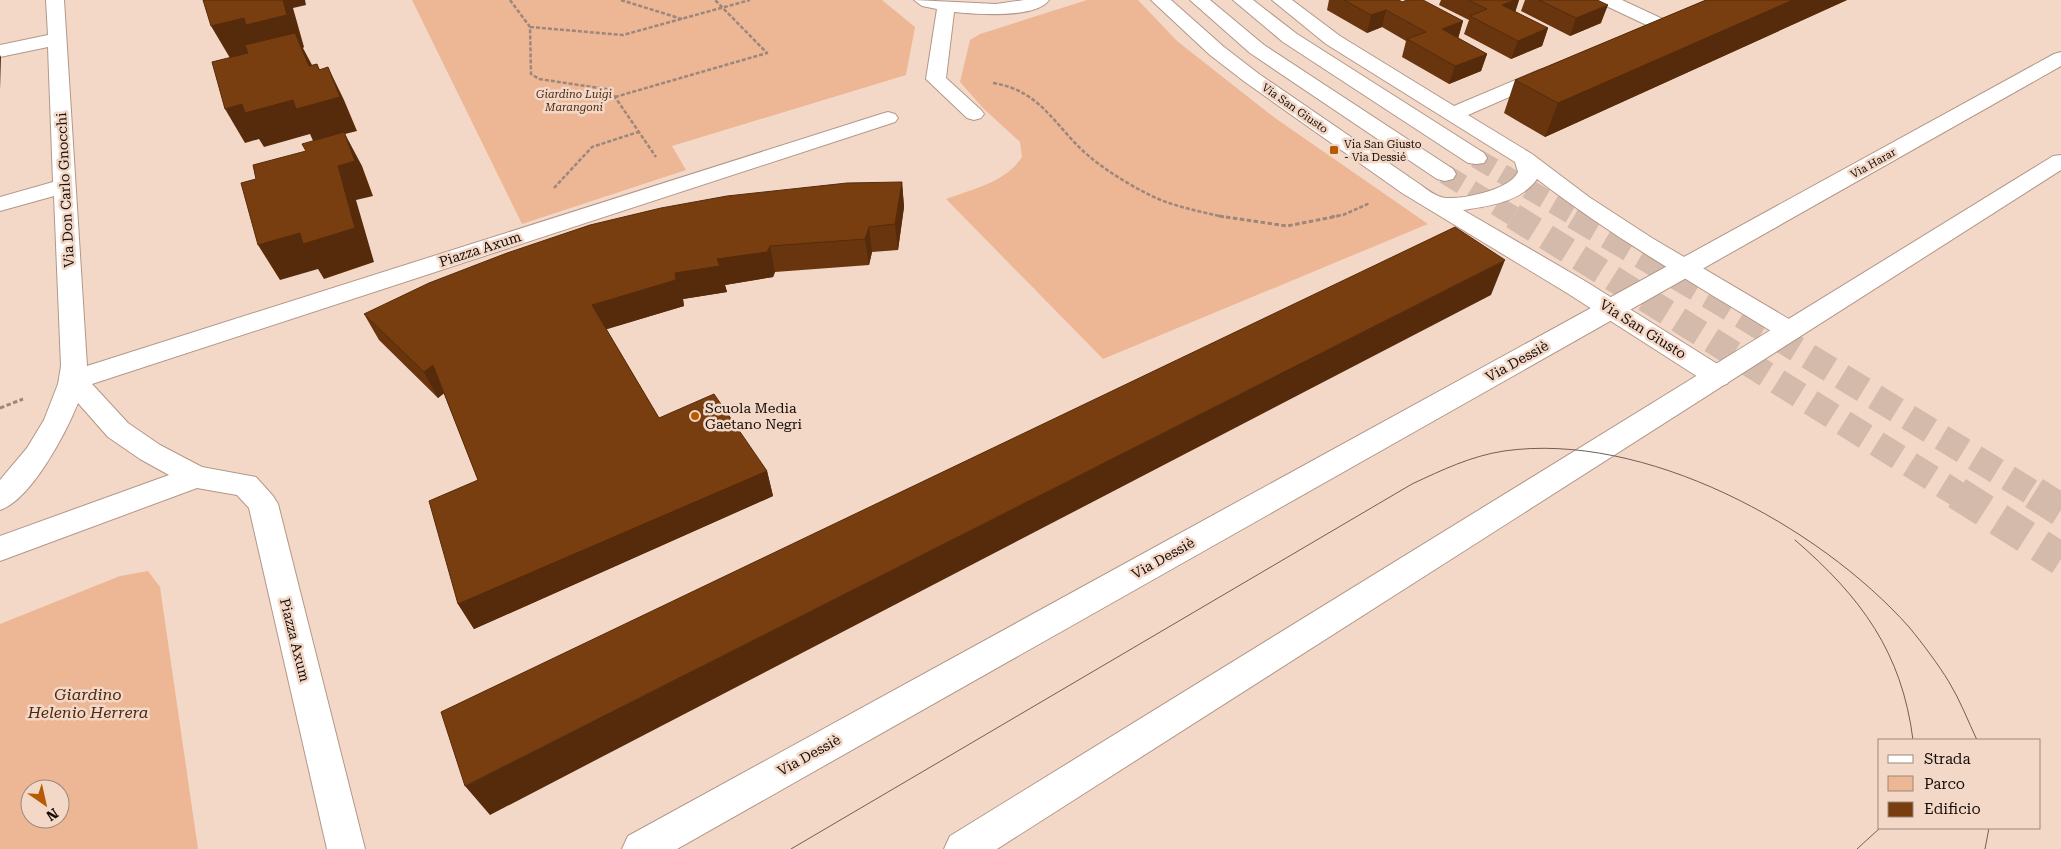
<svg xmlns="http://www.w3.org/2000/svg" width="2061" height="849" viewBox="0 0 2061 849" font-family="'Roboto Serif',serif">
  <rect width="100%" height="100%" fill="#f4d8c7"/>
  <!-- green -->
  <path fill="#edb695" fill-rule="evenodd" d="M412 0H882L915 27 906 75 672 146 686 170 522 224Z
    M1087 0H1138L1177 41 1275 118 1428 224 1103 359 946 199C973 189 1006 182 1022 157L1020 142 983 108 960 82 970 40 980 34Z
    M148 571 160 587 198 849H0V624L120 576ZM30 789H60V819H30Z"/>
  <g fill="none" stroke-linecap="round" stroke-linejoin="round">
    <!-- major-tunnel-far2 -->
    <path stroke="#d3baaa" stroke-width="20" stroke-dasharray="20 10" stroke-linecap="butt" d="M1476 158 1576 217
      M1445 174 1515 217"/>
    <!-- major-tunnel-far1 -->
    <path stroke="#d3baaa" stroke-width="26" stroke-dasharray="26 13" stroke-linecap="butt" d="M1513 216 1959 495
      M1574 216 1713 298 2036 495"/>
    <!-- major-tunnel -->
    <path stroke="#d3baaa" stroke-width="33" stroke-dasharray="33 16" stroke-linecap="butt" d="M1957 493 2061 559
      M2034 493 2061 510"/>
    <!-- minor casing -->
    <g stroke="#b29788" stroke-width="2">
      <path id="minor" d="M46 0H64L87 366 881 114 888 112 895 114 898 118 895 122 92 384 128 423 160 445 202 467 256 477 273 496 278 504 365 849H327L249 508 237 495 197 488 0 561V536L169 475 140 459 108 437 78 403C66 433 31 500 0 510V480L27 448 44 420 58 384 61 366 54 196 0 211V197L53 182 48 47 0 57V45L48 35Z
        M914 0 996 4 1024 0H1049C1036 19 975 14 954 12L946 78 981 110 984 114 981 118 974 120 967 118 926 79 937 9 922 6Z
        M1151 0H1171L1224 47 1259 74 1418 183C1425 188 1437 198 1446 198 1464 199 1510 190 1518 172L1515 162 1326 44 1272 0H1292L1340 36 1454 106 1539 70 1546 68 1553 70 1556 74 1553 78 1468 115 1532 154 1589 197 1652 238 1799 325 1803 331 1799 337 1790 340 1781 337C1698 286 1614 238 1537 179 1521 202 1489 206 1463 210L1585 281 1727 370 1731 377 1727 384 1718 386 1709 384 1567 293 1402 193 1245 82 1210 55Z
        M1599 0H1622L1667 21 1670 25 1667 29 1661 31 1655 29 1602 4Z"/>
    </g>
    <!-- major casing -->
    <g stroke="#b29788" stroke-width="2">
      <path id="major" d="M1190 0H1210L1264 45 1453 169 1456 174 1453 179 1445 181 1437 179 1250 53Z
        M1233 0H1253L1297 34 1484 153 1487 158 1484 163 1476 164 1468 163 1283 42Z
        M2061 52V66L677 849H622L628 836 2054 54Z
        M2061 155V170L997 849H944L950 836 2053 156Z"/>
    </g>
    <!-- path-far1 -->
    <path stroke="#9c877b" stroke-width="2.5" stroke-dasharray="4 2" stroke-linecap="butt" d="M510 0 530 27 531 74 539 79 606 89 615 97 656 157
      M621 0 682 19
      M530 27 623 35 750 0
      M993 83C1043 91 1055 128 1090 157 1109 173 1145 195 1169 203 1187 209 1206 213 1224 217
      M615 97 767 53 715 0
      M554 188 592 147 638 132
      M1331 217 1343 215 1370 203"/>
    <!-- path -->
    <path stroke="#9c877b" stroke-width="3" stroke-dasharray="4.5 2.5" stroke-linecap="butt" d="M1219 216 1287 226 1338 216
      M0 408 23 399"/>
    <!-- minor -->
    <use href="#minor" fill="#fff" fill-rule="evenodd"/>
    <!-- major -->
    <use href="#major" fill="#fff" fill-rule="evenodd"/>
    <!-- tram -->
    <path stroke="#705f55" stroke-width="1" d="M1795 540C1861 597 1902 652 1913 740
      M791 849 1412 484C1442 470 1471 456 1504 451 1644 431 1818 525 1909 627 1923 644 1938 664 1949 682 1960 700 1968 721 1977 740
      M1857 849 1880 828
      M1985 849 1989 828"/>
  </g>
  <!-- wall -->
  <path fill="#68350e" d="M1329 0H1399L1402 2 1463 21 1458 38 1487 54 1481 71 1449 84 1402 57 1406 41 1382 27 1367 33 1327 10Z
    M1441 0H1519L1515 12 1548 28 1542 46 1511 59 1464 34 1469 20 1439 5Z
    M1525 0H1597L1601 23 1570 36 1521 11Z
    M1706 0H1847L1545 137 1504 113 1515 80Z
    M902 182 904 207 898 250 872 252 869 265 775 272 773 277 725 285 727 292 683 299 684 306 606 329 659 418 767 471 773 496 474 629 458 604 478 480 444 393 438 398 379 340 364 314Z"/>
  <!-- shaded-wall -->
  <path fill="#552b0b" d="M283 0H305L306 5 293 8 304 47 303 48 312 65 326 99 230 58 211 26Z
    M1515 0H1519L1514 16 1502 5Z
    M1793 0H1847L1545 137 1558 103Z
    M1608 5 1601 23 1570 36 1576 18Z
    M1386 10 1382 27 1367 33 1371 15Z
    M1463 21 1458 39 1442 29Z
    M1548 28 1542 46 1511 59 1518 41Z
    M1487 54 1481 71 1449 84 1455 66Z
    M0 55 1 57 0 90Z
    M317 64 335 99 328 67 344 100 357 131 345 134 362 166 373 196 356 200 374 262 324 279 318 269 280 280 258 245 314 143 310 134 264 147 259 139 245 143 225 109 319 70Z
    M902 182 904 207 898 250 895 224Z
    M869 227 872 252 869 265 865 239Z
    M770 246 775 272 773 277 725 285 727 292 683 299 684 306 601 331 592 305 675 273 717 259Z
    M1505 260 1491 295 490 815 465 786Z
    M433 365 447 391 438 398 424 372Z
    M767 471 773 496 474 629 458 604Z"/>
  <!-- building -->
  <path fill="#793e10" stroke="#552b0b" d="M203 0H283L287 15 246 25 244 18 211 26Z
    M1344 0H1399L1402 2 1407 0H1423L1463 21 1442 29 1487 54 1455 66 1407 39 1426 32 1386 10 1371 15Z
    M1468 0H1515L1502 5 1548 28 1518 41 1470 16 1487 9Z
    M1539 0H1597L1608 5 1576 18Z
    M1706 0H1793L1558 103 1515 80Z
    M295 33 309 66 317 64 319 70 328 67 340 97 296 109 293 100 245 113 242 104 225 109 212 62 248 53 245 45Z
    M344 132 355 161 338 166 355 228 303 244 300 233 258 245 241 183 256 179 253 165 306 151 302 144Z
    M902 182 895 224 869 227 865 239 770 246 767 252 717 259 720 266 675 273 676 280 592 305 659 418 714 394 767 471 458 604 429 501 478 480 433 365 424 372 364 314 429 283 507 253 590 225 661 208 727 196 847 183Z
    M1455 227 1505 260 465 786 441 712Z"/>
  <!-- markers -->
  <g fill="#b65a03" stroke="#f4d8c7" stroke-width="2">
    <rect x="1329" y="145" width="10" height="10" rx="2.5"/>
    <circle cx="695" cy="416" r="5"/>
  </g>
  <g text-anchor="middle" stroke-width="5" stroke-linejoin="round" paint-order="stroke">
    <!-- far-park labels -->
    <g font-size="11" font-style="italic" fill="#4c2a13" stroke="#f4d8c7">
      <text x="574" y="98">Giardino Luigi<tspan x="574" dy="13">Marangoni</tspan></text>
    </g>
    <!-- far-street labels -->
    <g font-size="11" fill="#160d08" stroke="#f4d8c7">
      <text transform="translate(1295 108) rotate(35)" y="4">Via San Giusto</text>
      <text transform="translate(1873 163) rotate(-29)" y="4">Via Harar</text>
    </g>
    <!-- far-poi labels -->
    <g font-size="11" fill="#160d08" stroke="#f4d8c7" text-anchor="start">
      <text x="1344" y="148">Via San Giusto<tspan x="1344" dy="13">- Via Dessié</tspan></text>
    </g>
    <!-- street labels -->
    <g font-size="14" fill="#160d08" stroke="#f4d8c7">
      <text transform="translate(65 190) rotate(-93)" y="5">Via Don Carlo Gnocchi</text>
      <text transform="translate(480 249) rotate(-18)" y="5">Piazza Axum</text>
      <text transform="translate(1643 329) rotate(32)" y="5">Via San Giusto</text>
      <text transform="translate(1517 361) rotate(-29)" y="5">Via Dessiè</text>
      <text transform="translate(1163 558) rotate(-29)" y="5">Via Dessiè</text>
      <text transform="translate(295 640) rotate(76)" y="5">Piazza Axum</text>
      <text transform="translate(809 755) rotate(-29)" y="5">Via Dessiè</text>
    </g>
    <!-- poi labels -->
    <g font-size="14" fill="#160d08" stroke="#f4d8c7" text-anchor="start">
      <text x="705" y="413">Scuola Media<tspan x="705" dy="16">Gaetano Negri</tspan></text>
    </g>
    <!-- near-park labels -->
    <g font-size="16" font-style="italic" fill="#4c2a13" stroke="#f4d8c7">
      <text x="88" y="700">Giardino<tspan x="88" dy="18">Helenio Herrera</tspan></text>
    </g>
  </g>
  <!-- legend -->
  <rect x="1878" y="739" width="162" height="90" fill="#f4d8c7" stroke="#9b877b"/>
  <rect x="1888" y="755" width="25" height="8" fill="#ffffff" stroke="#9b877b"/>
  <text x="1924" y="764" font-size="15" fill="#160d08">Strada</text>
  <rect x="1888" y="776" width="25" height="15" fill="#edb695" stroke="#9b877b"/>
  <text x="1924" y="789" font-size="15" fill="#160d08">Parco</text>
  <rect x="1888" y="802" width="25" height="15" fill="#793e10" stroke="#9b877b"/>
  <text x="1924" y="814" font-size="15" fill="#160d08">Edificio</text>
  <!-- north arrow -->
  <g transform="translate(45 804) rotate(146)"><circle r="24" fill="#f4d8c7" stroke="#9b877b"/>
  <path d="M0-4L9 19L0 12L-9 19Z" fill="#b65a03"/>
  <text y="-8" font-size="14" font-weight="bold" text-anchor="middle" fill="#160d08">N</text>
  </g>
</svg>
